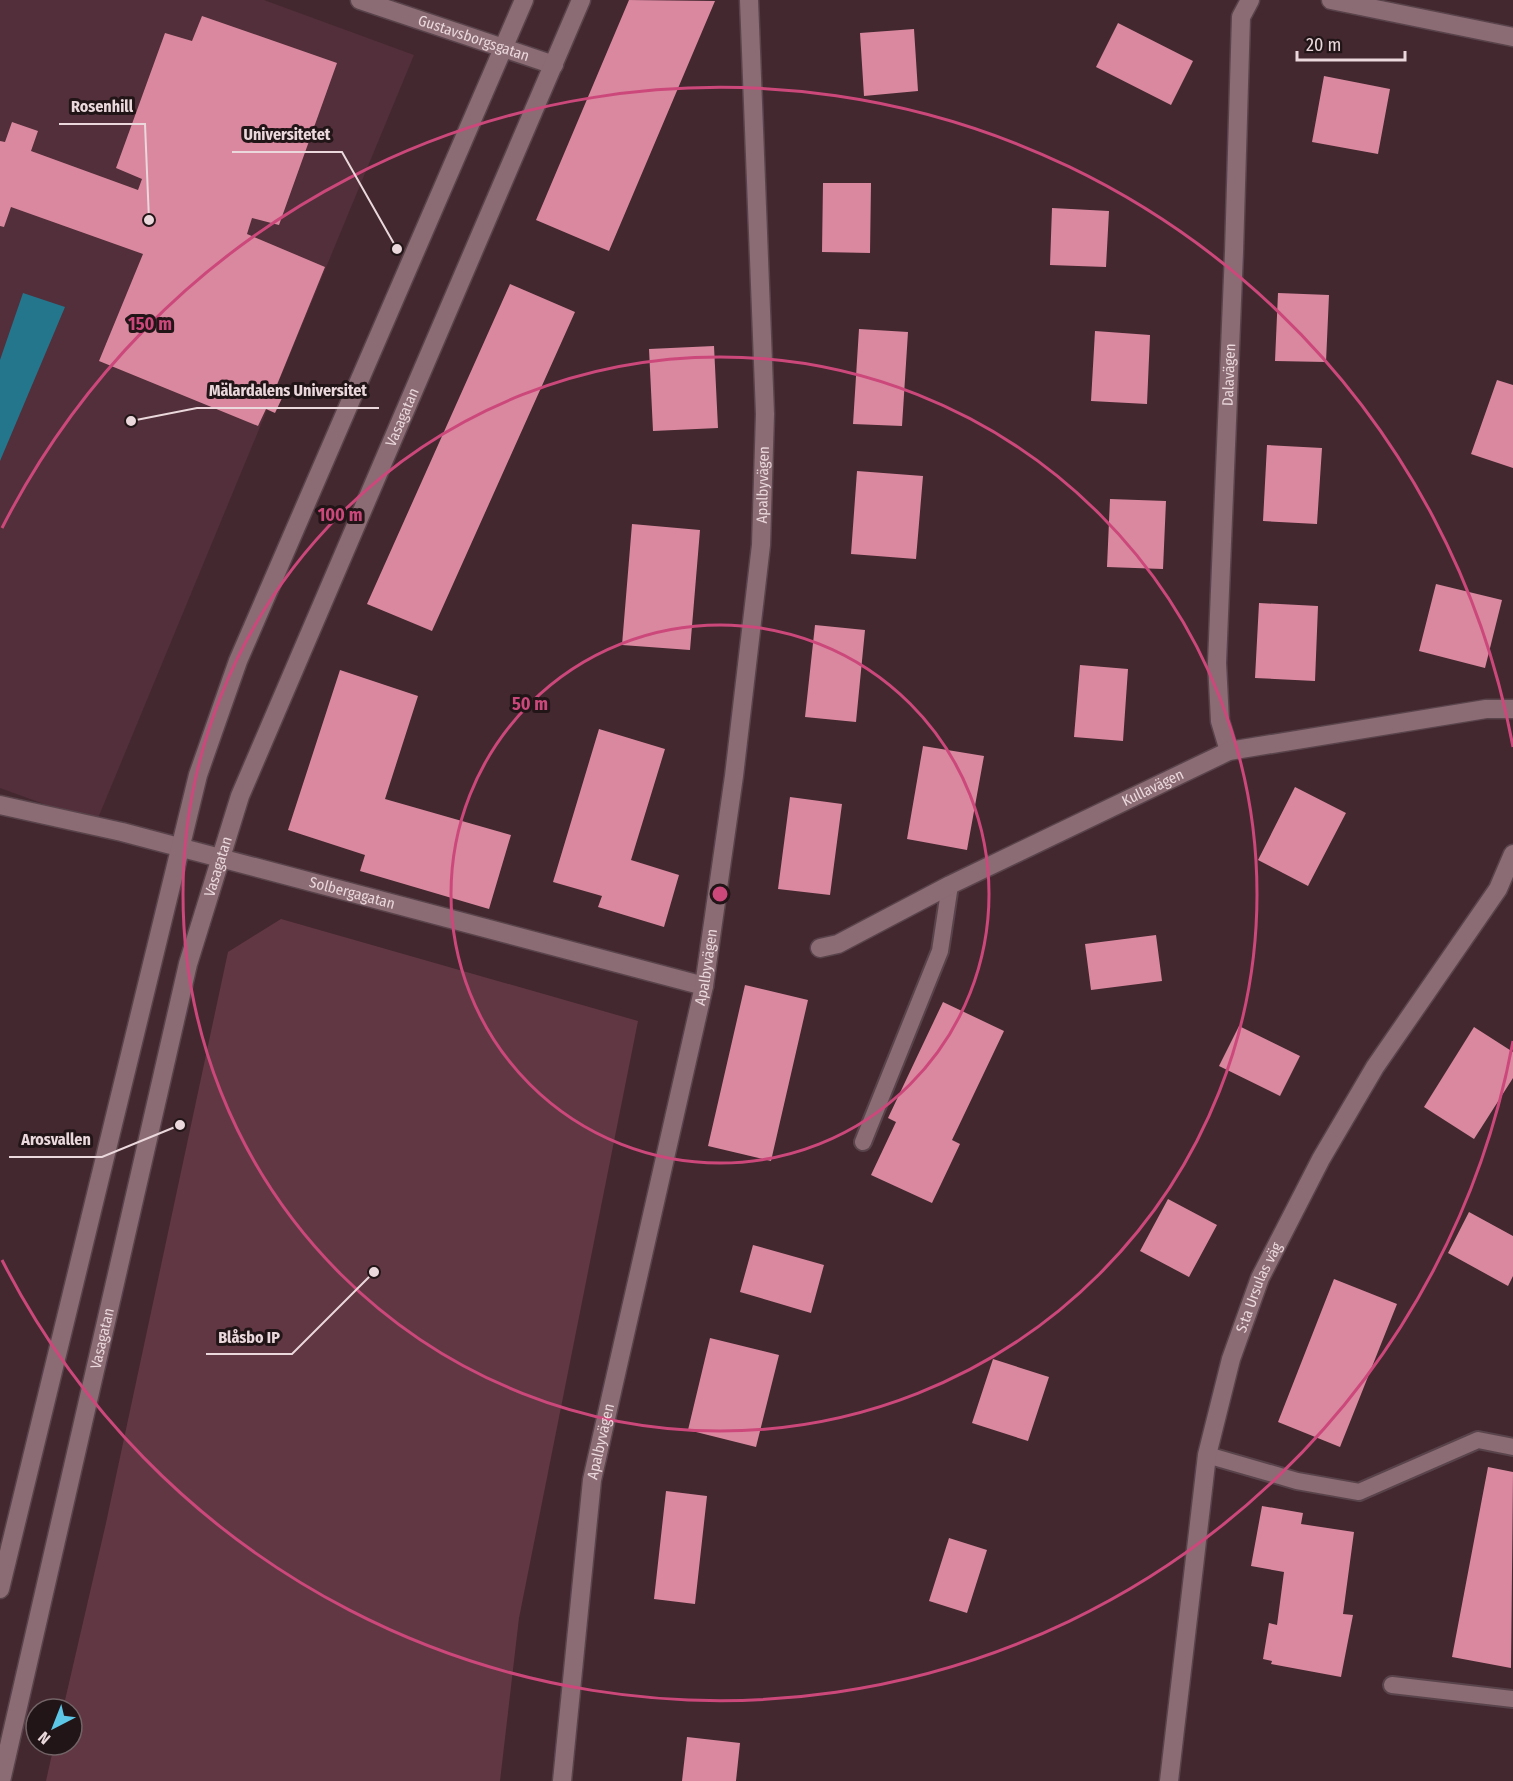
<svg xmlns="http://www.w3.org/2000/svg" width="1513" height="1781" viewBox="0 0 1513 1781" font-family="'Fira Sans Condensed',sans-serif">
  <rect width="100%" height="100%" fill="#432830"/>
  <!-- built -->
  <path fill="#522f3a" d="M0 0H264L414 55 96 823 0 788Z"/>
  <!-- green -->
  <path fill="#623744" d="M281 919 638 1021 519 1618 500 1781H46L54 1745H72V1709H63L106 1523 228 952Z"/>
  <!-- water -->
  <path fill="#24768d" d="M23 293 65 307 0 461V360Z"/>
  <!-- building -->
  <path fill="#da88a0" d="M629 0 715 1 609 251 536 220Z
    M202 16 337 63 279 225 252 218 247 234 325 267 274 392 283 396 275 413 266 409 258 426 99 361 143 254 11 207 4 227 0 226V141L5 142 12 122 38 131 31 151 138 190 142 179 116 168 165 33 192 41Z
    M1118 23 1193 61 1171 105 1096 67Z
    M914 29 918 91 864 96 860 33Z
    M1324 76 1390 89 1378 154 1312 142Z
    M823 183H871L870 253 822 252Z
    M1052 208 1109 211 1106 267 1050 265Z
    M510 284 575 312 432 631 367 604Z
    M1278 293 1329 295 1326 362 1275 361Z
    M859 329 908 332 902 426 853 424Z
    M1095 331 1150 335 1147 404 1091 401Z
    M714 346 718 428 653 431 649 349Z
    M1497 380 1513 385V468L1471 454Z
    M1267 445 1322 448 1317 524 1263 521Z
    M857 471 923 476 916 559 851 554Z
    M1110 499 1166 501 1163 569 1107 567Z
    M632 524 700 530 690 650 622 645Z
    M1436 584 1502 600 1485 668 1419 651Z
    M1259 603 1318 606 1315 681 1255 678Z
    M815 625 865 630 856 722 805 717Z
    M1080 665 1128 669 1123 741 1074 737Z
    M340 670 418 696 385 799 511 835 489 909 360 871 365 855 288 830Z
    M599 729 665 749 631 860 679 875 664 927 598 907 602 896 553 882Z
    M923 746 984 756 967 850 907 839Z
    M1295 787 1346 813 1308 886 1258 860Z
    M790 797 842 804 830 895 778 889Z
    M1156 935 1162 981 1091 990 1085 944Z
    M745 985 808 1000 771 1161 708 1146Z
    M943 1002 1004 1031 952 1140 960 1144 932 1203 871 1175 896 1122 888 1118Z
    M1239 1026 1300 1056 1280 1096 1219 1066Z
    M1474 1027 1513 1052V1078L1474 1139 1424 1107Z
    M1168 1199 1217 1225 1189 1277 1140 1251Z
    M1469 1212 1513 1236V1276L1508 1286 1448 1253Z
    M753 1245 824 1265 811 1313 740 1292Z
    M1334 1279 1397 1304 1340 1447 1278 1422Z
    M710 1338 779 1355 756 1447 688 1430Z
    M993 1359 1049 1377 1028 1441 972 1423Z
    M1488 1467 1513 1472 1511 1668 1452 1657Z
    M666 1491 707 1496 695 1604 654 1599Z
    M1262 1506 1303 1513 1301 1524 1354 1532 1343 1614 1353 1615 1341 1677 1271 1664 1272 1661 1263 1659 1269 1623 1277 1625 1284 1572 1251 1566Z
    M949 1538 987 1550 967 1613 929 1601Z
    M687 1737 740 1743 736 1781H682Z"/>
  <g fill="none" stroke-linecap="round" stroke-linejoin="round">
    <!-- lane casing -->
    <g stroke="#5a444b" stroke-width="20">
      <path id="lane" d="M863 1142 940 951 950 885
        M1207 1455 1297 1481 1359 1492 1478 1440 1513 1447
        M1392 1685 1513 1699"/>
    </g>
    <!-- street casing -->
    <g stroke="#5a444b" stroke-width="21">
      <g id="street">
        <path id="s1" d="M360 0 554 65"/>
        <path d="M1331 0 1513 37"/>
        <path id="s2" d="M1229 751 1220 721 1217 663 1234 252 1241 17 1250 0"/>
        <path id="s3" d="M0 805 122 832 704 986"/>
        <path id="s4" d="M820 948 838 944 950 885 1229 751 1486 709H1513"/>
        <path id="s5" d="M562 1781 592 1480 704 986 734 776 761 545 765 414 749 0"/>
        <path id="s6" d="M1169 1781 1207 1455 1231 1359 1260 1278 1321 1159 1375 1067 1498 889 1513 854"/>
      </g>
    </g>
    <!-- secondary casing -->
    <g stroke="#5a444b" stroke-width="21">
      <g id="secondary">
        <path d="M0 1589 198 775 238 661 524 0"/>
        <path id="s7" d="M1 1781 188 964 240 796 581 0"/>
      </g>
    </g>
    <!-- lane -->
    <use href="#lane" stroke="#8b6b74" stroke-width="16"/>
    <!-- street -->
    <use href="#street" stroke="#8b6b74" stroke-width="18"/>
    <!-- secondary -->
    <use href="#secondary" stroke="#8b6b74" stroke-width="18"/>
  </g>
  <!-- distance rings -->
  <g fill="none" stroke="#cc487b" stroke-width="3">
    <circle cx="720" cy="894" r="269"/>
    <circle cx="720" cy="894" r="537"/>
    <path d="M1513 1041A806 806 0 0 1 2 1260M2 528A806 806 0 0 1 1513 747"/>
  </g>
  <g text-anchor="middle" stroke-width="6" stroke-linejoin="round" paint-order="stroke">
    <!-- street labels -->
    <g font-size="15" fill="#ead8dc" stroke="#211518">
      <text dy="5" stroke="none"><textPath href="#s1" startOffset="120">Gustavsborgsgatan</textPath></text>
      <text dy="5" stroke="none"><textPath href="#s2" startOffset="378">Dalavägen</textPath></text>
      <text dy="5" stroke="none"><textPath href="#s7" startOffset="1426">Vasagatan</textPath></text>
      <text dy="5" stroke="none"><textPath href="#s5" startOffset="1314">Apalbyvägen</textPath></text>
      <text dy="5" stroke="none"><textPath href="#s4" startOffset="370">Kullavägen</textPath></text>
      <text dy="5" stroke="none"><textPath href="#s7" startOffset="940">Vasagatan</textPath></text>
      <text dy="5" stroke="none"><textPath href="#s3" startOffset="363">Solbergagatan</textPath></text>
      <text dy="5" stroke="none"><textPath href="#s5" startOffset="828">Apalbyvägen</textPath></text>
      <text dy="5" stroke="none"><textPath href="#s6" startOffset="504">S:ta Ursulas väg</textPath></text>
      <text dy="5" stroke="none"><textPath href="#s7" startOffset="454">Vasagatan</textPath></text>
      <text dy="5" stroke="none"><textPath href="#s5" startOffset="342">Apalbyvägen</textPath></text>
    </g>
  </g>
  <circle cx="720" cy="894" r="9" fill="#cc487b" stroke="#211518" stroke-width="3"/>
  <g font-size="18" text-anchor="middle" font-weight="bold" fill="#cc487b" stroke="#211518" stroke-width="6" stroke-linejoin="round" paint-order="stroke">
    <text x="150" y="330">150 m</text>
    <text x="340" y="521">100 m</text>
    <text x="530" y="710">50 m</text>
  </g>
  <!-- callouts -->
  <path fill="none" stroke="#ead8dc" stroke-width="2" d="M149 220L145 124H59M397 249L342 152H232M131 421L197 408H379M180 1125L102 1157H9M374 1272L292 1354H206"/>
  <g fill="#ead8dc" stroke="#211518" stroke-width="2">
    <circle cx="149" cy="220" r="6"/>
    <circle cx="397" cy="249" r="6"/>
    <circle cx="131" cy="421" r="6"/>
    <circle cx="180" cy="1125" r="6"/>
    <circle cx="374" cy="1272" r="6"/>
  </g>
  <g font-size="16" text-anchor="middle" font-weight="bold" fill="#ead8dc" stroke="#211518" stroke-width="6" stroke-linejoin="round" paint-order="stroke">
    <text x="102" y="112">Rosenhill</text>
    <text x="287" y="140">Universitetet</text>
    <text x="288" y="396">Mälardalens Universitet</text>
    <text x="56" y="1145">Arosvallen</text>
    <text x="249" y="1343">Blåsbo IP</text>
  </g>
  <!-- north arrow -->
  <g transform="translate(54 1727) rotate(222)"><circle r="28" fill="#211518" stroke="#716366" stroke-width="1.5"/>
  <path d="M0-4.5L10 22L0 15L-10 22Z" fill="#5cc7e7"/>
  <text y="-9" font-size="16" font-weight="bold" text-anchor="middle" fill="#ead8dc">N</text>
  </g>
  <!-- scale -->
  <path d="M1297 51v9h108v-9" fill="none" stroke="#ead8dc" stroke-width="3"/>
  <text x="1306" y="51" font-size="18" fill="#ead8dc" stroke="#211518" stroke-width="4.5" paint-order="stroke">20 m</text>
</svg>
